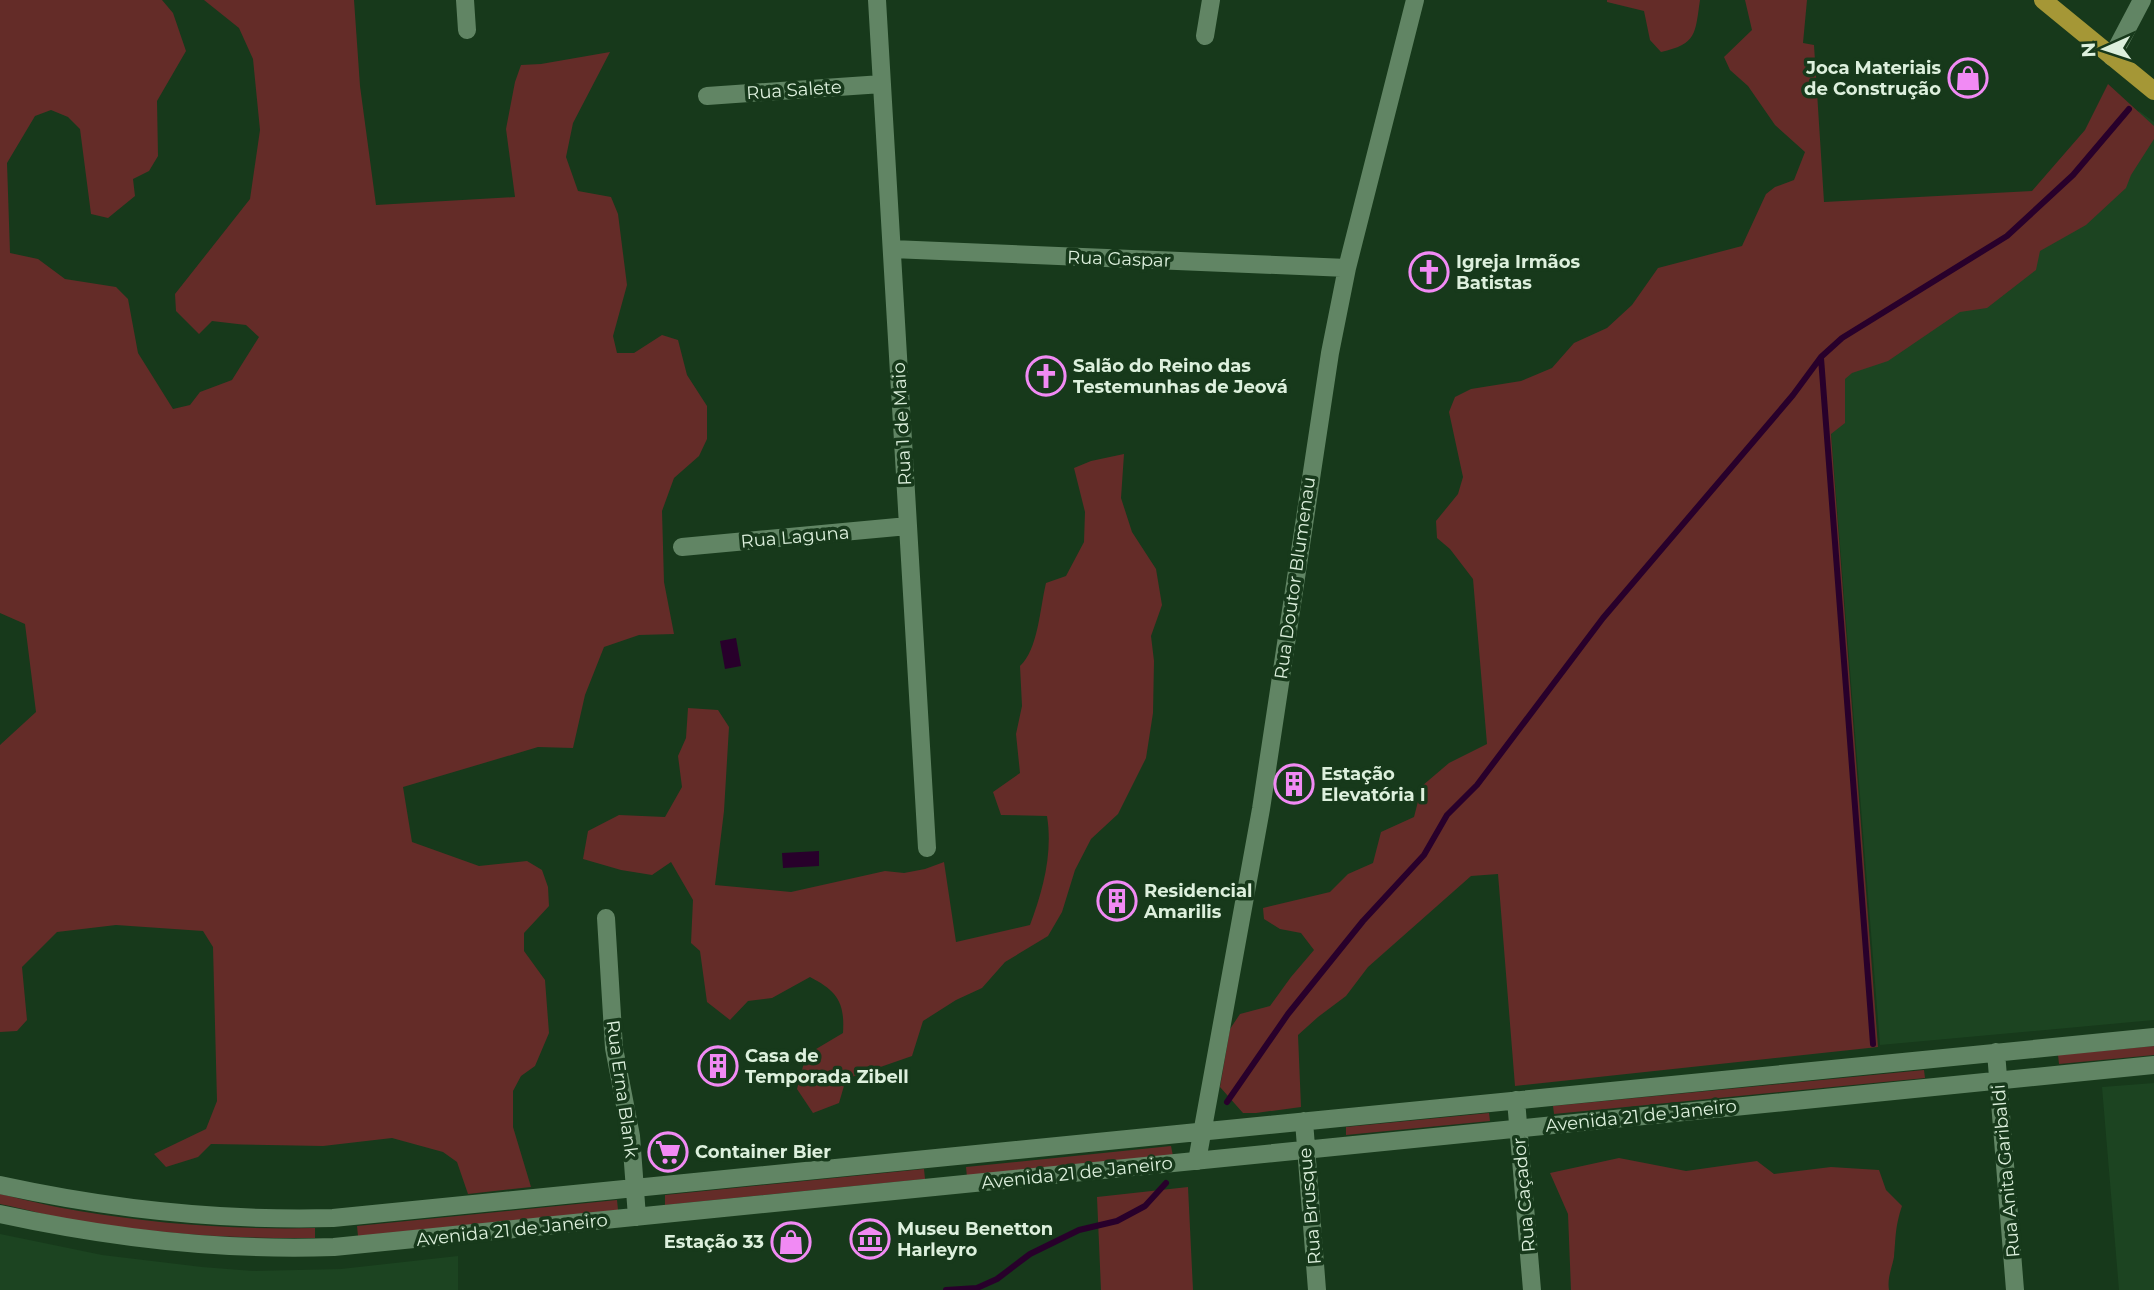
<svg xmlns="http://www.w3.org/2000/svg" width="2154" height="1290" viewBox="0 0 2154 1290" font-family="Montserrat,sans-serif">
  <rect width="100%" height="100%" fill="#17391b"/>
  <!-- built -->
  <path fill="#1c4421" d="M2139 111 2154 122V1020L1880 1045 1825 357 2093 168Z
    M2154 1083V1290H2119L2102 1087Z
    M0 1234 102 1255 202 1267 253 1271 341 1269 458 1256V1290H0Z"/>
  <!-- green -->
  <path fill="#642c28" d="M0 0H162L173 13 186 51 157 101 158 156 149 171 133 179 135 196 108 218 91 214 80 129 68 117 51 110 35 116 7 163 10 253 38 259 65 279 116 287 128 299 138 353 173 409 190 405 200 392 232 380 259 337 246 325 212 321 199 334 176 311 175 294 250 199 260 130 253 59 239 28 204 0H354L360 86 376 205 515 197 506 129 515 82 521 65 541 64 610 52 573 123 566 157 578 191 611 197 618 214 627 285 613 336 617 353H634L662 335 678 340 687 375 707 406V439L699 456 674 478 662 511 664 582 674 634 639 635 604 647 585 695 573 748 538 747 403 787 412 842 479 866 527 861 542 870 548 887 549 906 524 933V951L545 980 549 1033 535 1066 521 1076 513 1091V1127L531 1187 468 1194 457 1162 443 1152 392 1138 323 1146 211 1144 198 1157 166 1167 154 1154 206 1129 217 1101 213 947 203 931 116 925 57 932 22 967 27 1020 17 1031 0 1032V745L36 712 25 624 0 613Z
    M1607 0H1700C1695 34 1697 44 1661 52L1650 40 1644 11 1607 2Z
    M1745 0H1807L1803 43 1814 45 1824 202 2032 191 2085 130 2108 84 2154 126V139L2131 175 2126 188 2086 225 2040 251 2036 270 1987 308 1960 312 1888 361 1852 373 1845 379V423L1831 434 1878 1047 1515 1086 1498 874 1471 876 1368 967 1346 996 1318 1017 1298 1035 1301 1107 1256 1113H1243L1220 1087 1230 1029 1240 1014 1270 1006 1291 977 1314 950 1301 933 1280 929 1264 919 1263 908 1330 892 1348 874 1373 863 1381 832 1414 817 1422 786 1449 763 1487 744 1473 579 1450 549 1437 538 1436 521 1458 494 1463 477 1449 412 1455 397 1471 389 1521 381 1552 368 1574 343 1607 328 1632 305 1658 268 1742 246 1766 194 1775 187 1794 180 1805 152 1775 125 1748 86 1730 70 1724 57 1752 30Z
    M1124 454 1121 498 1132 532 1156 569 1162 605 1151 636 1154 661 1153 713 1146 758 1118 814 1091 839 1075 870 1062 912 1048 936 1005 962 982 988 956 1000 923 1021 912 1056 846 1079 839 1103 813 1113 797 1089 806 1055 843 1033C845 1002 837 991 810 977L772 998 748 1001 730 1020 707 1002 700 951 691 943 693 900 671 862 652 875 621 870 583 859 588 831 619 815 665 817 682 787 678 756 686 738 688 708 718 710 729 727 724 811 715 885 791 892 885 871 904 873 925 869 944 862 956 942 1030 925C1043 891 1053 853 1047 816L1001 815 993 792 1020 773 1016 734 1022 706 1020 666C1038 650 1040 608 1046 583L1066 576 1084 542 1085 512 1074 468 1091 461Z
    M2154 1046V1055L2059 1064 2058 1055Z
    M1924 1070 1925 1078 1554 1114 1553 1106Z
    M1489 1113 1490 1121 1346 1135V1127Z
    M1171 1146 1173 1156 967 1177 966 1167Z
    M1619 1158 1686 1171 1757 1161 1774 1174 1831 1167 1879 1170 1886 1190 1902 1206C1895 1227 1896 1236 1894 1257 1892 1268 1887 1278 1889 1290H1571L1568 1214 1550 1173Z
    M924 1169 925 1179 665 1205V1195Z
    M1188 1187 1193 1290H1101L1097 1197Z
    M0 1194C26 1200 53 1207 79 1211 157 1224 236 1230 315 1228V1238C236 1239 157 1234 79 1221 52 1217 26 1209 0 1204Z
    M617 1200 618 1210 358 1236 357 1226Z"/>
  <!-- water -->
  <path fill="#28002b" d="M736 638 741 666 725 669 720 641Z
    M819 851V866L783 868 782 853Z"/>
  <g fill="none" stroke-linecap="round" stroke-linejoin="round">
    <!-- stream -->
    <path stroke="#28002b" stroke-width="6" d="M1821 358 1873 1044
      M1227 1102 1288 1014 1363 921 1424 855 1447 815 1477 785 1603 618 1793 395 1821 357 1842 338 2007 236 2073 175 2129 109
      M946 1290 977 1288 997 1279 1030 1254 1079 1230 1117 1221 1145 1206 1166 1183"/>
    <!-- minor -->
    <path stroke="#618564" stroke-width="18" d="M465 0 467 30
      M877 0 927 848
      M1205 36 1211 0
      M2112 57 2142 0
      M707 96 882 84
      M892 249 1347 268
      M682 547 908 526
      M606 918 614 1048 631 1136 637 1217
      M1996 1052 2015 1290
      M1516 1100 1532 1290
      M1304 1121 1317 1290
      M1197 1161 1261 809 1330 353 1347 268 1415 0
      M0 1185C110 1209 221 1221 333 1218L2154 1037
      M0 1214C110 1238 221 1251 334 1247L2154 1065"/>
    <!-- major -->
    <path stroke="#a59736" stroke-width="18" d="M2043 0 2154 91"/>
  </g>
  <!-- icons -->
  <defs>
    <g id="shop-ring" transform="scale(2.0125)"><circle r="9.5" fill="#17391b" stroke="#f18af4" stroke-width="1.5"/><path d="M-5-2.5h2.3a2.7 3.5 0 0 1 5.4 0H5L5.5 6h-11ZM-1.5-2.5h3a1.5 2.3 0 0 0-3 0Z" fill="#f18af4"/></g>
    <g id="church-ring" transform="scale(2.0125)"><circle r="9.5" fill="#17391b" stroke="#f18af4" stroke-width="1.5"/><path d="M-1.2-6h2.4v3.5h3.3v2.4h-3.3V6h-2.4V-.1h-3.3v-2.4h3.3Z" fill="#f18af4"/></g>
    <g id="building-ring" transform="scale(2.0125)"><circle r="9.5" fill="#17391b" stroke="#f18af4" stroke-width="1.5"/><path d="M-4-6H4V6H1V3H-1V6H-4ZM-2.5-4.3h1.7v1.8h-1.7ZM.8-4.3h1.7v1.8H.8ZM-2.5-1h1.7V.8h-1.7ZM.8-1h1.7V.8H.8Z" fill="#f18af4"/></g>
    <g id="supermarket-ring" transform="scale(2.0125)"><circle r="9.5" fill="#17391b" stroke="#f18af4" stroke-width="1.5"/><path d="M-6-5.5h2.5l.6 2H6L4.5 2H-2.5L-4.4-4H-6ZM-1.5 3.2a1.3 1.3 0 1 0 .1 0ZM3 3.2a1.3 1.3 0 1 0 .1 0Z" fill="#f18af4"/></g>
    <g id="museum-ring" transform="scale(2.0125)"><circle r="9.5" fill="#17391b" stroke="#f18af4" stroke-width="1.5"/><path d="M0-6L6-3V-2H-6V-3ZM-5-1h2V3h-2ZM-1-1h2V3h-2ZM3-1h2V3H3ZM-6 4H6V6H-6Z" fill="#f18af4"/></g>
  </defs>
  <g fill-rule="evenodd">
    <use href="#shop-ring" x="1968" y="78"/>
    <use href="#church-ring" x="1429" y="272"/>
    <use href="#church-ring" x="1046" y="376"/>
    <use href="#building-ring" x="1294" y="784"/>
    <use href="#building-ring" x="1117" y="901"/>
    <use href="#building-ring" x="718" y="1066"/>
    <use href="#supermarket-ring" x="668" y="1152"/>
    <use href="#museum-ring" x="870" y="1239"/>
    <use href="#shop-ring" x="791" y="1242"/>
  </g>
  <g text-anchor="middle" stroke-width="7" stroke-linejoin="round" paint-order="stroke">
    <!-- poi labels -->
    <g font-size="18" font-weight="bold" fill="#ddf0dd" stroke="#17391b" text-anchor="start">
      <text x="1941" y="74" text-anchor="end">Joca Materiais<tspan x="1941" dy="21">de Construção</tspan></text>
      <text x="1456" y="268">Igreja Irmãos<tspan x="1456" dy="21">Batistas</tspan></text>
      <text x="1073" y="372">Salão do Reino das<tspan x="1073" dy="21">Testemunhas de Jeová</tspan></text>
      <text x="1321" y="780">Estação<tspan x="1321" dy="21">Elevatória I</tspan></text>
      <text x="1144" y="897">Residencial<tspan x="1144" dy="21">Amarilis</tspan></text>
      <text x="745" y="1062">Casa de<tspan x="745" dy="21">Temporada Zibell</tspan></text>
      <text x="695" y="1158">Container Bier</text>
      <text x="897" y="1235">Museu Benetton<tspan x="897" dy="21">Harleyro</tspan></text>
      <text x="764" y="1248" text-anchor="end">Estação 33</text>
    </g>
    <!-- street labels -->
    <g font-size="18" fill="#ddf0dd" stroke="#17391b">
      <text transform="translate(794 90) rotate(-4)" y="6">Rua Salete</text>
      <text transform="translate(1119 259) rotate(2)" y="6">Rua Gaspar</text>
      <text transform="translate(902 424) rotate(-93)" y="6">Rua 1 de Maio</text>
      <text transform="translate(795 537) rotate(-5)" y="6">Rua Laguna</text>
      <text transform="translate(1295 578) rotate(-82)" y="6">Rua Doutor Blumenau</text>
      <text transform="translate(622 1089) rotate(82)" y="6">Rua Erna Blank</text>
      <text transform="translate(1641 1116) rotate(-6)" y="6">Avenida 21 de Janeiro</text>
      <text transform="translate(2006 1171) rotate(-95)" y="6">Rua Anita Garibaldi</text>
      <text transform="translate(1077 1173) rotate(-6)" y="6">Avenida 21 de Janeiro</text>
      <text transform="translate(1524 1195) rotate(-95)" y="6">Rua Caçador</text>
      <text transform="translate(1310 1206) rotate(-95)" y="6">Rua Brusque</text>
      <text transform="translate(512 1230) rotate(-6)" y="6">Avenida 21 de Janeiro</text>
    </g>
  </g>
  <!-- north arrow -->
  <g transform="translate(2105 49) rotate(267)" stroke="#17391b" stroke-width="5" paint-order="stroke">
  <path d="M0-5L12 26L0 18L-12 26Z" fill="#ddf0dd"/>
  <text y="-10" font-size="19" font-weight="bold" text-anchor="middle" fill="#ddf0dd">N</text>
  </g>
</svg>
